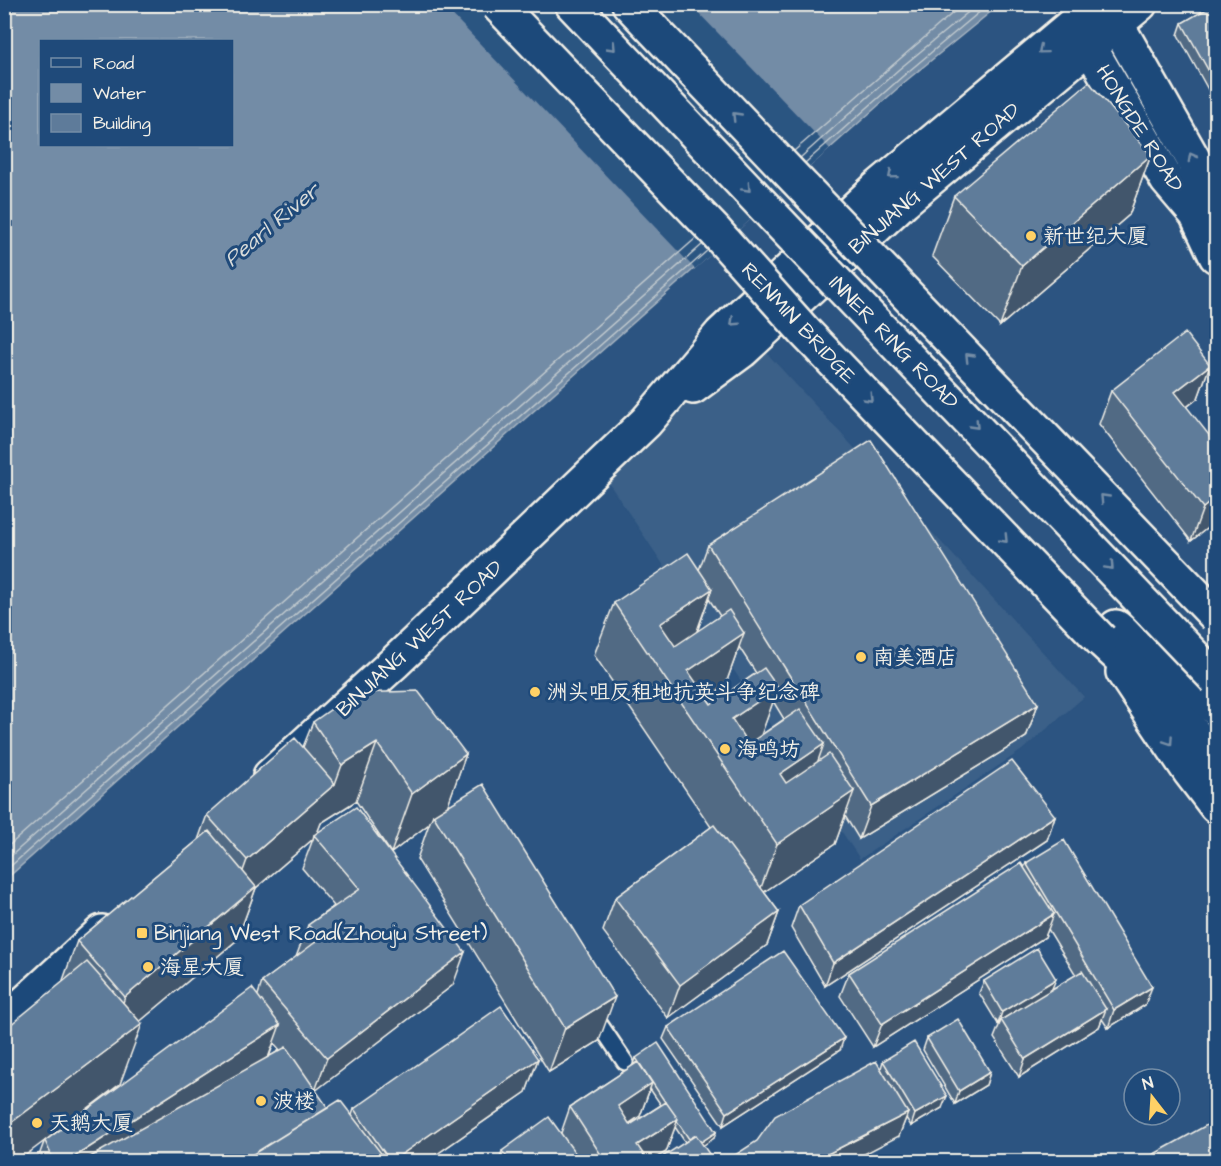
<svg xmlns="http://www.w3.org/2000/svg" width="1221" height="1166" viewBox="0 0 1221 1166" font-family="'Architects Daughter','LXGW WenKai TC',sans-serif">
  <rect width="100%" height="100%" fill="#2c5481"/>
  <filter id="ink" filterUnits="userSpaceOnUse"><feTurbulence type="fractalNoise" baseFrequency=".0167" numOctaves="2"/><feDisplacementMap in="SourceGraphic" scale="12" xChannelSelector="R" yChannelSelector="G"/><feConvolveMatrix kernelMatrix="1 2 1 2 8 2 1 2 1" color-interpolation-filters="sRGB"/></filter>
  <g filter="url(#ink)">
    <!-- built -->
    <path fill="#3b6088" d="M762 348 1084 697 1022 750 860 859 602 473 650 428Z"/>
    <!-- water -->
    <path fill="#738ca6" stroke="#a7b4c0" stroke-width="1.5" fill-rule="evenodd" d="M5 5H999L907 80 5 880ZM40 40H232V146H40Z"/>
    <!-- pier -->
    <path fill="#2c5481" d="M443 5H691L830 149 695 269Z"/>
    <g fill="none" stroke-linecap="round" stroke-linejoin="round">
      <!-- shore -->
      <path stroke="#c0c9ce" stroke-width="1.5" d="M794 151 963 4
        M800 158 898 70 978 4
        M805 163 903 76 989 4
        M4 850 696 238
        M4 862 703 244
        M4 872 708 250"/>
      <!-- lane casing -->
      <g stroke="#f4f1e8" stroke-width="20">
        <path id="lane" d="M592 1013 625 1062"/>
      </g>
      <!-- secondary casing -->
      <g stroke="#f4f1e8" stroke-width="38">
        <path id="secondary" d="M1097 16 1116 23 1196 164 1201 186 1196 214
          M1088 23 1089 46 1167 180 1196 214 1216 256
          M693 387 742 351 904 201 1140 4
          M1116 627 1216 709
          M1123 672 1190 772 1216 806
          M270 776 394 663 646 422 721 334 876 189 1097 4
          M4 1022 102 932"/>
      </g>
      <!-- primary casing -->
      <g stroke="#f4f1e8" stroke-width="38">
        <path id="primary" d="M1101 640 1141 677 1216 757"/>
      </g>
      <!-- highway casing -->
      <g stroke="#f4f1e8" stroke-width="38">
        <path id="highway" d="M572 4 774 217
          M629 4 805 189"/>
      </g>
      <!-- lane -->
      <use href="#lane" stroke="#1f4a7a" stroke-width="15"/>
      <!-- secondary -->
      <use href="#secondary" stroke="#1f4a7a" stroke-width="33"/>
      <!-- primary -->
      <use href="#primary" stroke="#1f4a7a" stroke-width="33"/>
      <!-- highway -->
      <use href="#highway" stroke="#1f4a7a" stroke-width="33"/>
      <!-- primary-bridge casing -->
      <g stroke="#f4f1e8" stroke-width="38" stroke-linecap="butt">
        <path id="primary-bridge" d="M497 4 715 231 805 332 1101 640"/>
      </g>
      <!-- highway-bridge casing -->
      <g stroke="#f4f1e8" stroke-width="38" stroke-linecap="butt">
        <path id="highway-bridge" d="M805 189 1216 616
          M774 217 1216 679"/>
      </g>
      <!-- primary-bridge -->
      <use href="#primary-bridge" stroke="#1f4a7a" stroke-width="33"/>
      <!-- highway-bridge -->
      <use href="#highway-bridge" stroke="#1f4a7a" stroke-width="33"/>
    </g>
    <!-- wall -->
    <path fill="#516a84" stroke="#f4f1e8" stroke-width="1.5" fill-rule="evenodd" d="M1216 4V104L1178 35 1182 23Z
      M1151 155 1129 215 1000 326 932 256 954 196Z
      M1210 365 1198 398 1187 407 1216 521 1191 541 1099 424 1111 391Z
      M708 545 1038 704 1026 737 859 839 845 816 835 844 764 892 779 912 767 945 668 1018 603 931 615 898 711 827 594 655 614 603 699 570ZM709 599 720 616 697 632ZM739 647 756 673 711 704 707 698 725 686ZM773 701 784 719 761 735Z
      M313 722 466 754 447 806 599 1041 549 1072 417 859 429 824 391 853 356 801 321 823 317 833 453 985 315 1090 328 1108 352 1115 354 1109 538 1059 526 1092 427 1161H37L44 1142 62 983 77 941 198 840 207 815 303 747ZM313 839 302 868 334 906 308 925 296 957 262 982 258 995 95 1104 140 1021 237 940 256 888ZM274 1043 280 1050 269 1057Z
      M1055 816 1047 840 825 986 791 928 799 905Z
      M1026 863 1145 1005 1108 1028 1102 1019 1099 1027 1019 1077 994 1038 1000 1023 998 1024 979 993 984 981 1052 989 1076 975 1048 929 1045 937 873 1047 840 996 849 973 1024 868Z
      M668 1027 840 1050 723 1126 663 1039Z
      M927 1038 990 1072 986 1085 955 1104 923 1050Z
      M636 1058 716 1132 714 1138 703 1145 685 1142 675 1127 666 1152 650 1161H499L502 1151 561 1133 570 1107 634 1065V1064ZM650 1089 661 1105 630 1125 629 1124 640 1116Z
      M883 1061 942 1108 911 1126 906 1118 899 1136 881 1068Z"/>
    <!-- shaded-wall -->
    <path fill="#42566c" stroke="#f4f1e8" stroke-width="1.5" d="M1151 155 1129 215 1000 326 1022 266Z
      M1210 365 1198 398 1163 425 1175 392Z
      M1216 497V521L1191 541 1203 508Z
      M712 589 693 642 657 666 660 624Z
      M744 633 725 686 687 711 688 671Z
      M778 688 759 741 723 765 732 719Z
      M1038 704 1026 737 859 839 871 806Z
      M377 743 356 801 321 823 316 836 314 835 313 839 256 888 237 940 106 1050 125 997 229 910 247 860 335 784 342 765Z
      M824 744 805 797 764 824 780 774Z
      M466 754 445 813 433 815 429 824 391 853 412 794Z
      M854 791 835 844 758 896 777 844Z
      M1055 816 1047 840 825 986 833 963Z
      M779 912 767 945 668 1018 680 985Z
      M1054 914 1045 937 873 1047 882 1024Z
      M465 952 453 985 315 1091 327 1058Z
      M1056 979 1051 991 1001 1020 1000 1023 998 1024 1002 1012Z
      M1152 987 1145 1005 1108 1028 1114 1010Z
      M615 997 599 1041 549 1072 565 1028Z
      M1106 1009 1099 1027 1019 1077 1025 1059Z
      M142 1024 120 1084 18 1161H4V1128Z
      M280 1025 268 1058 107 1161H68Z
      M844 1038 840 1050 723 1126 727 1113Z
      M538 1059 526 1092 427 1161H392Z
      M990 1072 986 1085 955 1104 959 1091Z
      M652 1083 640 1116 606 1139 618 1106Z
      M947 1096 942 1108 911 1126 915 1114Z
      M908 1113 899 1136 851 1161H814Z
      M678 1119 666 1152 650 1161H631L637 1145Z
      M716 1132 714 1138 692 1153 694 1147Z"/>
    <!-- building -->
    <path fill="#5e7b9a" stroke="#f4f1e8" stroke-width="1.5" d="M1215 4H1216V84L1182 23Z
      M1089 82 1151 155 1022 266 954 196Z
      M1185 333 1210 365 1175 392 1216 444V497L1203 508 1111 391Z
      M871 440 1038 704 871 806 708 545Z
      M688 553 712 589 660 624 675 646 729 610 744 633 688 671 711 704 764 668 778 688 732 719 748 744 800 709 824 744 780 774 786 783 829 754 854 791 777 844 614 603Z
      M418 691 466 754 412 794 377 743 342 765 313 722 354 693Z
      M295 738 335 784 247 860 207 815Z
      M1012 761 1055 816 833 963 799 905Z
      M483 784 615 997 565 1028 433 815Z
      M356 807 465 952 327 1058 262 982 321 938 308 925 360 889 314 835Z
      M714 825 779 912 680 985 615 898Z
      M209 831 256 887 125 997 77 941Z
      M1064 840 1152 987 1114 1010 1026 863Z
      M1021 863 1054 914 882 1024 849 973Z
      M1037 948 1056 979 1002 1012 984 981Z
      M783 951 844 1038 727 1113 668 1027Z
      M87 962 142 1024 4 1128V1030Z
      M1082 971 1106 1009 1025 1059 1001 1020Z
      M252 988 280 1025 68 1161H54L45 1141Z
      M501 1006 538 1059 392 1161H390L354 1109Z
      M958 1019 990 1072 959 1091 927 1038Z
      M914 1042 947 1096 915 1114 883 1061Z
      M658 1043 716 1132 701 1142 696 1135 689 1139 677 1121 678 1119 666 1102H665L636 1058Z
      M286 1047 328 1108 242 1161H83Z
      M876 1061 908 1113 814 1161H726L757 1141 775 1116Z
      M638 1062 652 1083 618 1106 630 1125 666 1102 678 1119 637 1145 648 1161H605L570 1107Z
      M340 1100 387 1161H242Z
      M549 1117 581 1161H510L502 1151Z
      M1216 1120V1161H1143L1147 1158Z
      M696 1135 714 1161H656Z"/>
    <!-- one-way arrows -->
    <defs><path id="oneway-chevron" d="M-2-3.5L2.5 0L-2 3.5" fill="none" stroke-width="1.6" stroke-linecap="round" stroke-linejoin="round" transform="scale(1.5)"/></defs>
    <g stroke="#748da6">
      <use href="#oneway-chevron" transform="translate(612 47) rotate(46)"/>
      <use href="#oneway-chevron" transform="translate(1042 50) rotate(140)"/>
      <use href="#oneway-chevron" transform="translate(736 116) rotate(-134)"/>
      <use href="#oneway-chevron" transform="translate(1192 157) rotate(-118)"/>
      <use href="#oneway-chevron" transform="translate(892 175) rotate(140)"/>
      <use href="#oneway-chevron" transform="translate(747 188) rotate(47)"/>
      <use href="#oneway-chevron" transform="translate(734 322) rotate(137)"/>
      <use href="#oneway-chevron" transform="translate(969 357) rotate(-134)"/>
      <use href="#oneway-chevron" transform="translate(869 398) rotate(46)"/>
      <use href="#oneway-chevron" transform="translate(975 425) rotate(46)"/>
      <use href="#oneway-chevron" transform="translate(1104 498) rotate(-134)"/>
      <use href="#oneway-chevron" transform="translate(1004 539) rotate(46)"/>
      <use href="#oneway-chevron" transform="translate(1110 566) rotate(47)"/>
      <use href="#oneway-chevron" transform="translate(1169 741) rotate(56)"/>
    </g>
  </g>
  <!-- markers -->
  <g fill="#ffd166" stroke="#1f4a7a" stroke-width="2">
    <circle cx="1031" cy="236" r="6"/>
    <circle cx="861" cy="657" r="6"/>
    <circle cx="535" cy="692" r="6"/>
    <circle cx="725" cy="749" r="6"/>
    <rect x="136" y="927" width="12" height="12" rx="3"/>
    <circle cx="148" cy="967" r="6"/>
    <circle cx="261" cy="1101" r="6"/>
    <circle cx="37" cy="1123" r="6"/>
  </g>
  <g text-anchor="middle" stroke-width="6" stroke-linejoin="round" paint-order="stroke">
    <!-- street labels -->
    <g font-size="21" fill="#f4f1e8" stroke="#1f4a7a">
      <text transform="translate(1140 128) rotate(58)" y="7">HONGDE ROAD</text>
      <text transform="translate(934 178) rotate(-41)" y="7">BINJIANG WEST ROAD</text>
      <text transform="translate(799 323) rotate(47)" y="7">RENMIN BRIDGE</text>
      <text transform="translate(894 342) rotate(46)" y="7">INNER RING ROAD</text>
      <text transform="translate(419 638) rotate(-43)" y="7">BINJIANG WEST ROAD</text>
    </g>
    <!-- poi labels -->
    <g font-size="21" fill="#f4f1e8" stroke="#1f4a7a" text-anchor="start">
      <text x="1043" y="243">新世纪大厦</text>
      <text x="873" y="664">南美酒店</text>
      <text x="547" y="699">洲头咀反租地抗英斗争纪念碑</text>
      <text x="737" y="756">海鸣坊</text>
      <text x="154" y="940">Binjiang West Road(Zhouju Street)</text>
      <text x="160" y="974">海星大厦</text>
      <text x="273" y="1108">波楼</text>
      <text x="49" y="1130">天鹅大厦</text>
    </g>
    <!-- water labels -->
    <g font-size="22" font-style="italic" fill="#dadddb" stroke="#1f4a7a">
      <text transform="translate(271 224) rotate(-40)" y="8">Pearl River</text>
    </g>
  </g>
  <!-- margin -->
  <rect width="1221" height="1166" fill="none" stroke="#1f4a7a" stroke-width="24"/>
  <rect x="12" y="12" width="1197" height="1142" fill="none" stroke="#f4f1e8" stroke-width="2" filter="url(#ink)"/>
  <!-- legend -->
  <rect x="39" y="39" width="195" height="108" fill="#1f4a7a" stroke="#748da6" stroke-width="1.5"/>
  <rect x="51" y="58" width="30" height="9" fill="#1f4a7a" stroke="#748da6" stroke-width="1.5"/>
  <text x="93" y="69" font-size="18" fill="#f4f1e8">Road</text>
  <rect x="51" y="84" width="30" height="18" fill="#738ca6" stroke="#748da6" stroke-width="1.5"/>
  <text x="93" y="99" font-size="18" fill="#f4f1e8">Water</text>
  <rect x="51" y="114" width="30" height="18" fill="#5e7b9a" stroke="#748da6" stroke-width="1.5"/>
  <text x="93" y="129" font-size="18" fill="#f4f1e8">Building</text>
  <!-- north arrow -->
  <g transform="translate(1152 1097) rotate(343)"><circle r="28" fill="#1f4a7a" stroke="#748da6" stroke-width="1.5"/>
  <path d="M0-4.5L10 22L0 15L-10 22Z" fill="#ffd166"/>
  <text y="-9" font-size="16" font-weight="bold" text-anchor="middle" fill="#f4f1e8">N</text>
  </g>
</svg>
